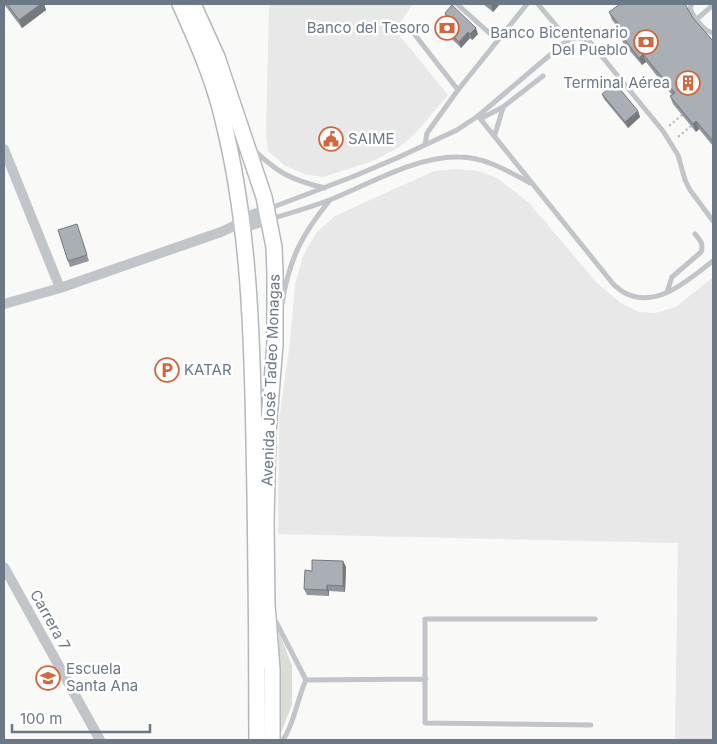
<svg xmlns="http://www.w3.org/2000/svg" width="717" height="744" viewBox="0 0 717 744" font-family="Inter,sans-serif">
  <rect width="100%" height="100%" fill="#f9f9f7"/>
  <!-- built -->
  <path fill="#e7e8e7" d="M269 4H413L395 30 448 95 414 135 398 148 373 161 323 177 304 174 284 165 268 151 266 136Z
    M456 169 478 171 497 178 529 203 597 283 621 303 639 312 656 313 676 307 713 277V740H675L678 543 278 534 279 421 290 342 295 285 303 256 316 233 335 216 434 171Z"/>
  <!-- green -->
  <path fill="#d9ddd6" d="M279 632 292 666V705L278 740Z"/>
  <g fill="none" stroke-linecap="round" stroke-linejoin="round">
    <!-- secondary casing -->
    <g stroke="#b3b8bd" stroke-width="18">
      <path id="secondary" d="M180 4C197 42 214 80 223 120 249 224 252 332 254 439 256 539 257 640 257 740
        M193 4 217 57 264 197 274 247 275 273V344L268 432 266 522 267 605 272 669V740"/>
    </g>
    <!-- path -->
    <path stroke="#b9bcbf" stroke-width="2" stroke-dasharray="2.5 2.5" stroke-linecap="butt" d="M669 126 682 115
      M678 137 691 126"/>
    <!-- service -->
    <path stroke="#c1c4c8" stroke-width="5" d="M457 4 497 40
      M538 4 568 40
      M692 4 690 8C693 17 704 31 713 33
      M697 19 713 5
      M408 26 458 90
      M478 116 614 285C618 288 622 292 627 294 659 308 689 279 713 261
      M482 118 503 107 543 76
      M495 134 503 108
      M425 145 427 133 458 90 527 4
      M253 149C278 173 291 180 325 188
      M268 209 352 177 397 158 457 130 478 116 563 44C572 37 580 36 590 42L663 131 678 155 685 180 690 190 713 221
      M270 219C291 213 312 207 332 199 371 183 417 156 459 157 485 157 508 171 530 183
      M667 292 672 277 701 252C704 244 700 240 695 234
      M282 304C289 259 302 234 330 200
      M273 616 306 680C297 699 295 722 283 740
      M306 680 426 679
      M591 725 425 723V619H595"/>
    <!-- minor -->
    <path stroke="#c1c4c8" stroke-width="10" d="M4 149 60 288
      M238 227 243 228 270 219
      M4 304 60 288 221 232 234 226 241 219 268 209
      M4 567 100 740"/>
    <!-- secondary -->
    <use href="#secondary" stroke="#fff" stroke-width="15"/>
  </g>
  <!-- wall -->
  <path fill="#91969c" d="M4 4H44L46 10 22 28Z
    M483 4H500L493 12Z
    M609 12 693 18 713 41V146L699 129 696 132 673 104 670 96 672 95 646 62 642 65 623 43 621 35 623 34 612 20Z
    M445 13 478 34 472 40 470 38 461 48 442 29 440 23 446 17Z
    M602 94 638 111 640 117 628 128 604 99Z
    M77 224 89 261 70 267 58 230Z
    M343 561 346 567 345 592 329 591V596L307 595 304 589 312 571Z"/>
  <!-- shaded-wall -->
  <path fill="#767a7f" d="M41 4H44L46 10 22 28 19 20Z
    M493 4H500L493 12 491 6Z
    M476 28 478 34 472 40 470 34Z
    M468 32 470 38 461 48 459 42Z
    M643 54 646 62 642 65 639 58Z
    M638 111 640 117 628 128 625 122Z
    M696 121 699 129 696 132 693 124Z
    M343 561 346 567 345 592 343 586Z
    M327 585 329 591V596L327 590Z"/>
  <!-- building -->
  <path fill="#a9afb5" stroke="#767a7f" d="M7 4H41L19 20Z
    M620 4H685L693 18 713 41V141L696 121 693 124 670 96 675 93 643 54 639 58 621 35 625 32 609 12Z
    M452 5 476 28 470 34 468 32 459 42 440 23 447 16 445 13Z
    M615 83 638 111 625 122 602 94Z
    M77 224 87 255 68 261 58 230Z
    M312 560 343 561V586L327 585V590L304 589 305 570 312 571Z"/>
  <!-- icons -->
  <defs>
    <g id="bank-ring" transform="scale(1.25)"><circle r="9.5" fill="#fff" stroke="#d2663e" stroke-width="1.5"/><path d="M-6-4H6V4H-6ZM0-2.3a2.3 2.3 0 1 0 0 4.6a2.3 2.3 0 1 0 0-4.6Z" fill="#d2663e"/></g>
    <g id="building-ring" transform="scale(1.25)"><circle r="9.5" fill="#fff" stroke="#d2663e" stroke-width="1.5"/><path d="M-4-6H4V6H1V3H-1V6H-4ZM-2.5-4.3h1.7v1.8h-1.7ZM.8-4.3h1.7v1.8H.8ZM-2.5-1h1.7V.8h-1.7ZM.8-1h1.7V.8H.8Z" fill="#d2663e"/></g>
    <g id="civic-ring" transform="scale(1.25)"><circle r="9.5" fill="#fff" stroke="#d2663e" stroke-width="1.5"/><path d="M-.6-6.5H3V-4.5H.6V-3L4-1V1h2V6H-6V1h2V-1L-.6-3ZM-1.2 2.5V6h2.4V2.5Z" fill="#d2663e"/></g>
    <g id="parking-ring" transform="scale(1.25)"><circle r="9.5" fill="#fff" stroke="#d2663e" stroke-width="1.5"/><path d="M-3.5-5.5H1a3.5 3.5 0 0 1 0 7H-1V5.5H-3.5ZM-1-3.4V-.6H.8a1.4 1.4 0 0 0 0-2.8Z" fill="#d2663e"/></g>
    <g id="school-ring" transform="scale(1.25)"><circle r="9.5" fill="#fff" stroke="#d2663e" stroke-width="1.5"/><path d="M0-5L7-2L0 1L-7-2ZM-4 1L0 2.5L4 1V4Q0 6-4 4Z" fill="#d2663e"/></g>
  </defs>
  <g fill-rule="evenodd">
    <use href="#bank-ring" x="447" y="28"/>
    <use href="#bank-ring" x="646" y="42"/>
    <use href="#building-ring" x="688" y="83"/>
    <use href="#civic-ring" x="331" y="139"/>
    <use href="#parking-ring" x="167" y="370"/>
    <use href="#school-ring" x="48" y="678"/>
  </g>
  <g text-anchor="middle" stroke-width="5" stroke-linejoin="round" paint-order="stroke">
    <!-- poi labels -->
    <g font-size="15" fill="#6b7885" stroke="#fff" text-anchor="end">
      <text x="430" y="33">Banco del Tesoro</text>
      <text x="628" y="38">Banco Bicentenario<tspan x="628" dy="17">Del Pueblo</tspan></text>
      <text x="670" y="88">Terminal Aérea</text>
      <text x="348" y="144" text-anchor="start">SAIME</text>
      <text x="184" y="375" text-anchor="start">KATAR</text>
      <text x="66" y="674" text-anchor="start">Escuela<tspan x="66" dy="17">Santa Ana</tspan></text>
    </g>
    <!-- street labels -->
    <g font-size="15" fill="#6b7885" stroke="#fff">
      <text transform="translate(271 380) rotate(-88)" y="5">Avenida José Tadeo Monagas</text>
      <text transform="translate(50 620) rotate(61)" y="5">Carrera 7</text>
    </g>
  </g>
  <!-- border -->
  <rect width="717" height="744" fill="none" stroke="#6b7885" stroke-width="10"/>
  <!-- scale -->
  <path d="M12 724v8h138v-8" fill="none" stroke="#6b7885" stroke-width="2.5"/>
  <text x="20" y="724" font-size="15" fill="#6b7885" stroke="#ffffff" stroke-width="4" paint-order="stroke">100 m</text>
</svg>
